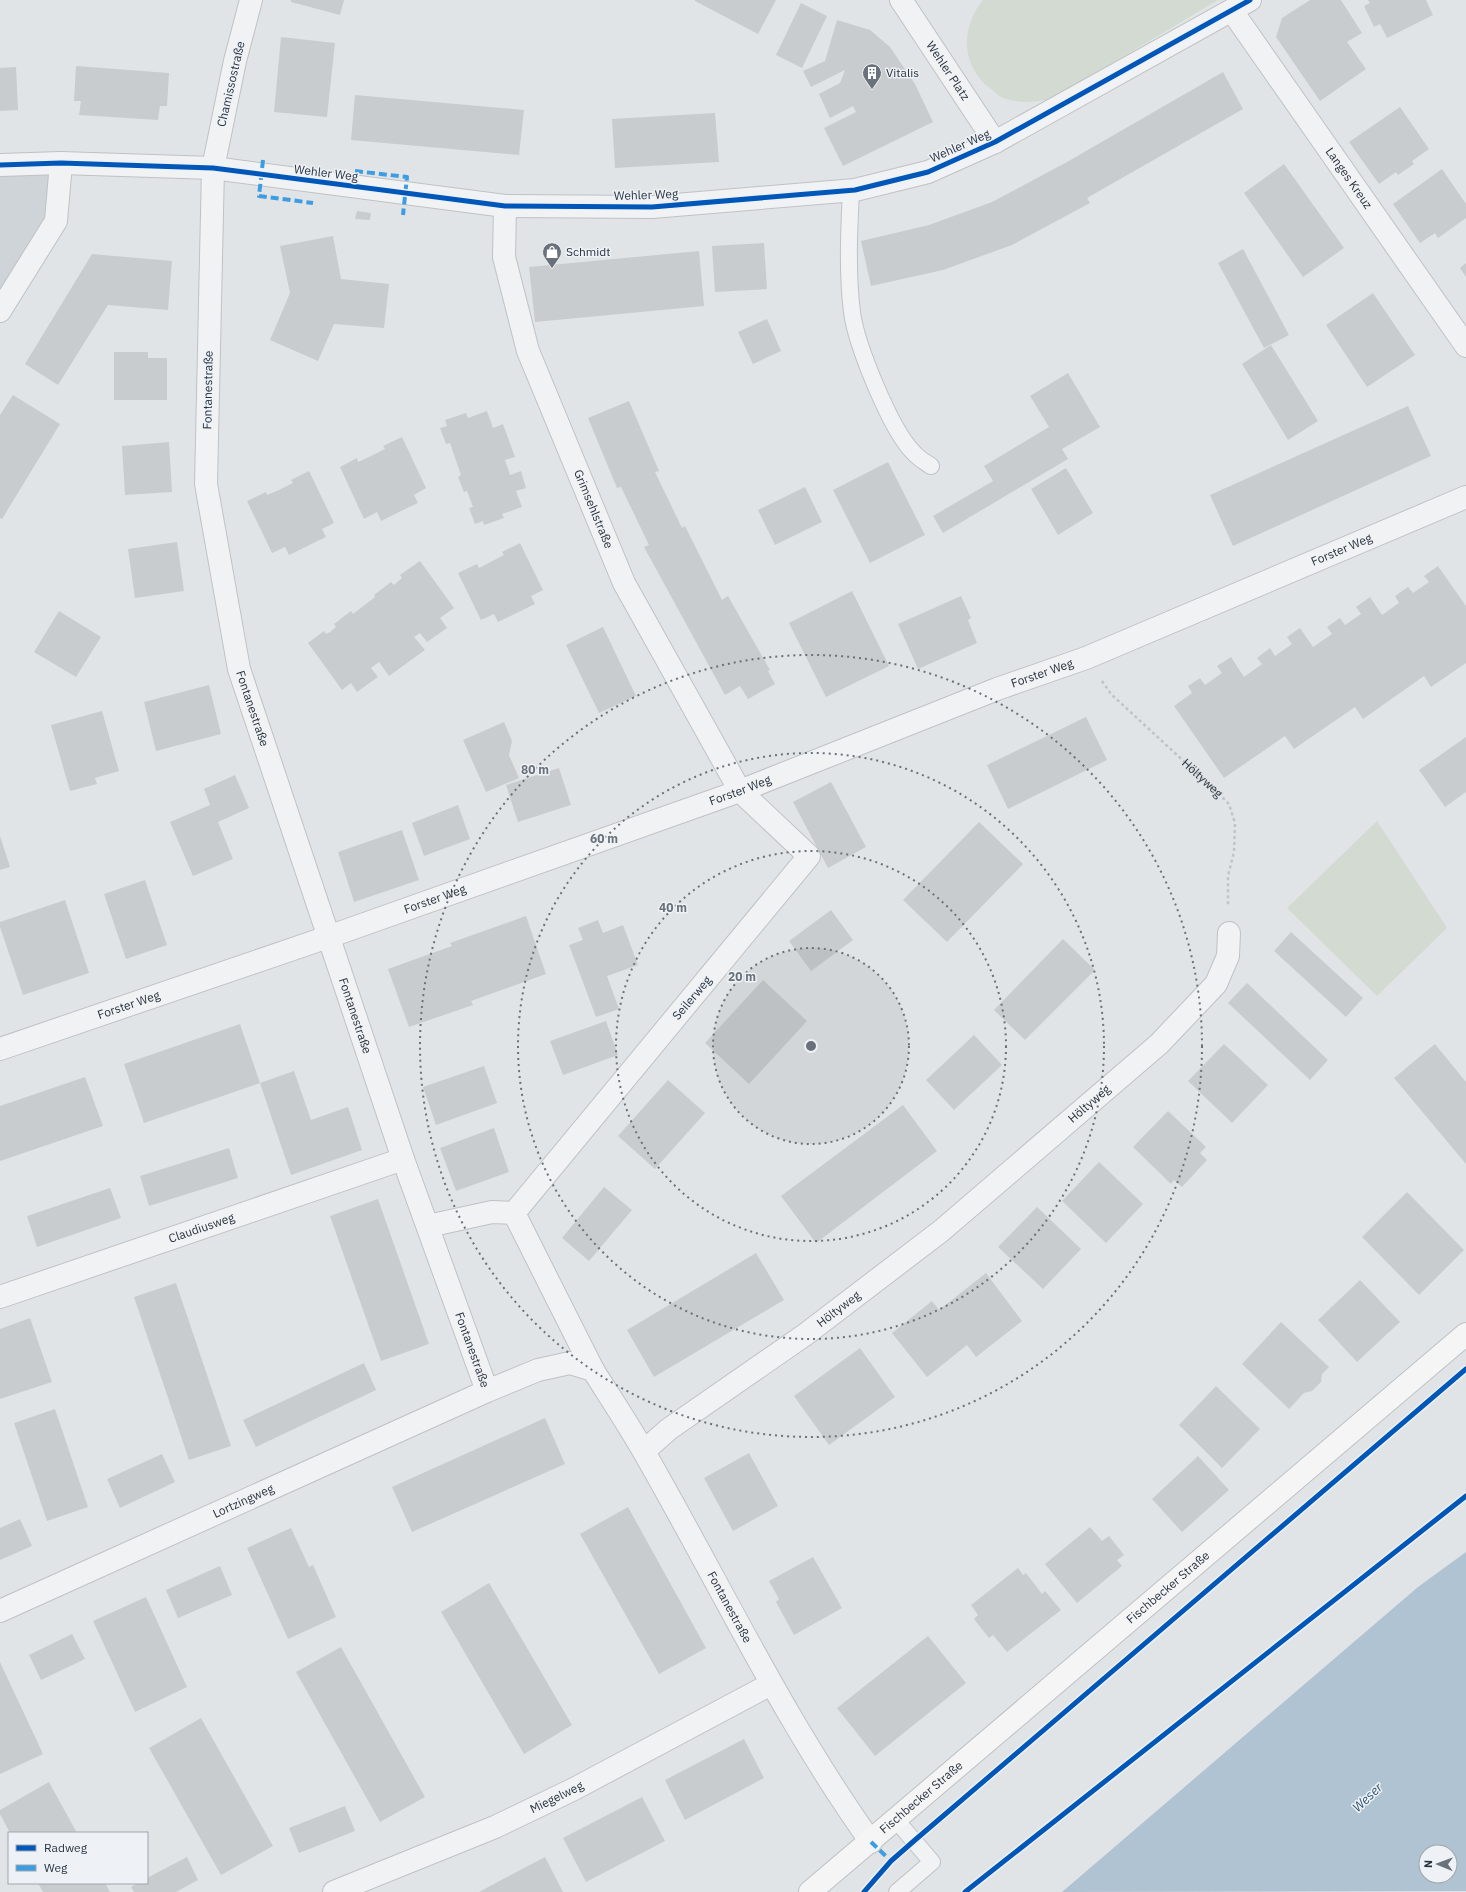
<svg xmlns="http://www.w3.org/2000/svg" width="1466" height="1892" viewBox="0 0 1466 1892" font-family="'IBM Plex Sans',sans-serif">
  <rect width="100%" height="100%" fill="#e1e4e6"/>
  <!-- built -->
  <path fill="#cfd4d9" d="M61 163 56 221 0 311V165Z"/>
  <!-- green -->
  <path fill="#d2dad1" d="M983 0H1218L1052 99C1034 102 1021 104 1003 98 999 96 995 92 991 89 961 67 960 28 983 0Z
    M1377 821 1447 928 1377 996 1287 908Z"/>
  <!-- water -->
  <path fill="#afc3d2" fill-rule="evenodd" d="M1466 1552V1891L1062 1892 1418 1587ZM1426 1852H1450V1876H1426Z"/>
  <!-- building -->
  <path fill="#c9ccce" d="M291 0H344L340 15 291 2Z
    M695 0H776L758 34 695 1Z
    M1310 0H1341L1362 33 1347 42 1366 69 1320 101 1276 37 1282 18Z
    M1368 0H1426L1433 15 1387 38 1380 24 1374 27 1364 6 1370 3Z
    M801 3 827 16 802 68 776 55Z
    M837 20 870 30 890 47 915 84 933 122 843 166 824 128 856 112 853 106 830 118 819 94 840 83 845 70 811 87 803 71 825 61Z
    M281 37 335 43 327 117 274 112Z
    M76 66 169 73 167 106H160L158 120 79 115 81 101H74Z
    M16 67 18 110 0 111V68Z
    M1223 72 1243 109 1087 198 1090 203 1012 245 943 270 871 286 861 241 929 225 992 202 1067 162Z
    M355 95 524 110 519 155 351 140Z
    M1400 107 1429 149 1412 161 1414 164 1398 175 1396 172 1379 184 1349 142Z
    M715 113 719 162 615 168 612 119Z
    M1284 164 1344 248 1303 277 1244 193Z
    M1442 169 1466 204V218L1438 238 1435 233 1420 243 1393 204Z
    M357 211 371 213 370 220 355 219Z
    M333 236 341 279 389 284 384 328 334 324 318 361 270 340 290 293 280 246Z
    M764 243 767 289 715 292 712 246Z
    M1243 249 1289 335 1264 348 1218 263Z
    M699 251 704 306 535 322 529 267Z
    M92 254 172 261 168 310 108 305 58 385 25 364Z
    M1466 263V277L1460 268Z
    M1373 293 1415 355 1367 387 1326 325Z
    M767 319 781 351 753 364 738 332Z
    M1271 345 1318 421 1288 440 1242 364Z
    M114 352H148V358H167V400H114Z
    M1068 373 1100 427 1062 449 1068 459 943 533 933 516 993 481 984 466 1049 427 1030 396Z
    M13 395 60 424 2 519 0 518V415Z
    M629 401 659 471 655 472 682 528 685 526 722 600 728 596 770 670 768 671 775 684 748 699 740 686 725 695 644 547 649 545 621 487 617 488 588 418Z
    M1408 406 1431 456 1233 546 1210 495Z
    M487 411 493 428 503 424 515 457 505 460 510 475 521 471 526 488 516 491 522 507 502 514 504 518 484 525 483 521 475 524 469 508 473 507 467 491 464 492 458 477 461 475 450 443 446 444 440 428 447 426 445 420 466 413 468 418Z
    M402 437 426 488 414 495 418 503 399 512 381 521 377 512 364 519 340 467 357 458 358 462 371 456 385 449 383 446Z
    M169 442 172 492 125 495 122 446Z
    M888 462 925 535 870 563 833 490Z
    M1066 468 1093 513 1058 535 1031 489Z
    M309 471 334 523 322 529 326 537 289 555 285 547 272 553 247 501 266 492 267 495 279 490 293 483 291 480Z
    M805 487 822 522 775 545 758 510Z
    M177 542 184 591 135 598 128 549Z
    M520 543 543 590 531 596 535 604 498 622 494 614 481 620 458 573 477 564 479 568 504 555 502 552Z
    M420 561 454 608 440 618 447 628 427 642 420 633 414 637 425 650 389 676 379 662 371 668 378 677 368 684 357 692 351 683 342 690 308 643 324 631 326 634 330 632 336 627 334 624 351 611 353 614 375 597 374 595 391 582 394 585 402 578 400 575Z
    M1438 566 1466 606V663L1431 687 1424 676 1363 719 1355 707 1294 749 1285 736 1224 778 1174 706 1192 693 1188 686 1200 678 1205 685 1222 673 1217 666 1231 657 1244 677 1262 664 1257 658 1270 648 1275 656 1292 644 1287 637 1300 628 1313 647 1332 634 1327 627 1340 618 1345 625 1361 614 1356 607 1370 597 1382 615 1399 603 1395 596 1408 587 1413 593 1429 582 1424 576Z
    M852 591 889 666 826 697 789 623Z
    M961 596 971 618 968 620 977 643 918 669 898 624Z
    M59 611 101 637 76 677 34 652Z
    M603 627 636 696 599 713 566 645Z
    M209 685 221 734 156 751 144 702Z
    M102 711 119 771 95 778 97 784 70 791 51 725Z
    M1086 717 1107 760 1008 809 987 765Z
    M504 722 512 741 509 755 519 778 486 792 463 740Z
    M1466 737V792L1445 807 1419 770Z
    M559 768 571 805 518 822 506 785Z
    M235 775 249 808 218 822 233 859 193 876 170 822 210 805 204 789Z
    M831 782 866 847 828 868 793 802Z
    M458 805 470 839 424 856 412 823Z
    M979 822 1023 864 947 942 903 900Z
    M402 830 419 880 354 902 338 852Z
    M0 836 10 867 0 870Z
    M145 880 167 945 126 959 104 894Z
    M65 900 89 973 23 995 0 927V922Z
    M831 910 853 940 811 971 789 941Z
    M526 916 546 974 471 1001 473 1005 409 1027 388 969 452 946 450 943Z
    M598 920 603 933 623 925 638 965 607 976 619 1009 596 1017 569 945 583 940 578 928Z
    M1291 932 1363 998 1346 1017 1274 951Z
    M1063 939 1095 970 1025 1040 994 1010Z
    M763 980 807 1021 749 1084 705 1043Z
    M1247 983 1328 1060 1310 1080 1228 1003Z
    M606 1021 618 1055 563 1075 550 1041Z
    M240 1024 260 1083 144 1123 124 1064Z
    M974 1035 1002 1065 954 1110 926 1080Z
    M1224 1044 1268 1085 1232 1123 1188 1081Z
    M1435 1044 1466 1082V1164L1394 1078Z
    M484 1066 497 1103 436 1125 423 1087Z
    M294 1071 311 1120 348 1107 362 1150 291 1175 260 1083Z
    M85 1077 103 1126 0 1161V1106Z
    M668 1080 705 1113 655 1169 618 1136Z
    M903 1105 937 1151 816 1243 781 1196Z
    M1168 1111 1206 1147 1200 1153 1207 1160 1182 1187 1174 1180 1171 1184 1133 1147Z
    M494 1128 509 1172 456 1191 440 1148Z
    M229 1148 238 1178 149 1206 140 1176Z
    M1099 1162 1143 1204 1106 1243 1062 1201Z
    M604 1187 632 1210 589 1261 562 1238Z
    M110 1188 121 1218 37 1247 27 1216Z
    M1407 1192 1464 1250 1419 1295 1362 1237Z
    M378 1199 429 1344 381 1361 330 1216Z
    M1037 1207 1081 1249 1043 1289 998 1247Z
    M756 1253 784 1300 654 1377 627 1330Z
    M986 1273 1022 1321 976 1357 967 1345 927 1377 892 1333 932 1301 939 1310Z
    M1360 1280 1400 1322 1357 1362 1318 1320Z
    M176 1283 231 1446 189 1460 134 1297Z
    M30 1318 52 1382 0 1399V1329Z
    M1281 1322 1329 1367 1322 1374 1321 1382 1312 1391 1304 1393 1289 1409 1242 1364Z
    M860 1348 895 1397 829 1445 794 1396Z
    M364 1363 376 1390 256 1447 243 1420Z
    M1216 1386 1260 1429 1222 1468 1179 1425Z
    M55 1409 88 1507 47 1521 14 1423Z
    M545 1418 565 1464 412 1532 392 1487Z
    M749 1453 778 1506 733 1531 704 1478Z
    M162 1454 175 1482 120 1508 107 1479Z
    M1198 1456 1229 1490 1182 1532 1152 1499Z
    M628 1507 706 1648 659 1674 580 1534Z
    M20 1519 32 1546 0 1560V1528Z
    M1090 1527 1102 1541 1109 1536 1124 1555 1117 1560 1122 1566 1077 1603 1045 1564Z
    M291 1528 309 1567 313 1565 336 1617 288 1639 247 1548Z
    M813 1557 842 1608 794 1635 776 1602 779 1599 769 1581Z
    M220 1566 232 1595 178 1618 166 1590Z
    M1018 1568 1023 1575 1026 1573 1042 1594 1045 1591 1061 1610 1007 1652 993 1635 989 1638 974 1619 978 1615 971 1605Z
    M489 1583 572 1725 524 1754 441 1612Z
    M146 1597 187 1687 135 1712 93 1621Z
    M72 1634 85 1659 41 1680 29 1655Z
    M928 1636 966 1683 875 1756 837 1708Z
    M341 1647 425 1797 380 1822 296 1672Z
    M0 1662 43 1754 0 1774Z
    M201 1718 273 1846 221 1875 149 1748Z
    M744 1739 764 1778 685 1820 665 1780Z
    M49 1782 77 1833H10L0 1814V1810Z
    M642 1797 665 1841 586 1882 563 1838Z
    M345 1806 355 1831 299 1853 289 1828Z
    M187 1857 198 1880 176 1892H134L131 1887 138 1883H147V1878Z
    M545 1857 563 1892H479L505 1878Z
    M38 1883H105L110 1892H43Z"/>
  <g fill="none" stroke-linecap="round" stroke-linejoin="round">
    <!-- service casing -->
    <g stroke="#bfc2c4" stroke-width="18">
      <path id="service" d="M851 190C849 231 847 272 852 312 856 344 891 431 914 453 918 458 925 462 931 466
        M896 1820 932 1862 897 1892"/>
    </g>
    <!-- minor casing -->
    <g stroke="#bfc2c4" stroke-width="24">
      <g id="minor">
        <path id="s2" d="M251 0 235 61 213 168 206 484 239 669 403 1159 487 1391"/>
        <path id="s3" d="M901 0 995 142"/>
        <path id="s4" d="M1232 11 1466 346"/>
        <path d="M0 165 61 163 213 168 505 206 652 207 855 190 928 172 995 142 1250 0"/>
        <path id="s5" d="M505 206 504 257 528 351 624 583 740 791 809 856 514 1213"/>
        <path d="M0 311 56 221 61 163"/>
        <path id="s6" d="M0 1049 328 937 740 791 997 689 1086 658 1466 497"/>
        <path d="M428 1226 492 1212 514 1213 593 1370"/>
        <path id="s7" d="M0 1297 403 1159"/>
        <path id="s8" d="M644 1451 669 1429 806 1334 941 1231 1159 1044 1216 984 1228 956 1229 933"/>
        <path id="s9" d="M0 1611 487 1391 538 1370 570 1363 593 1370C610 1397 628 1424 644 1452 719 1582 783 1719 871 1842"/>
        <path id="s10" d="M334 1892 495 1827 574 1789 771 1684"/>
      </g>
    </g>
    <!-- primary casing -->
    <g stroke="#bdc1c4" stroke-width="24">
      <g id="primary">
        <path id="s11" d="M810 1892 1466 1334"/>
      </g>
    </g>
    <!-- path -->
    <path stroke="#c0c3c7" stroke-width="2.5" stroke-dasharray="3 3" stroke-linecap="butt" id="s1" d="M1102 681 1111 694 1215 790 1229 804 1235 823 1234 852 1228 876V906"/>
    <!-- service -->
    <use href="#service" stroke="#f1f2f3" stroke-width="16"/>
    <!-- minor -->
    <use href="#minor" stroke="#f1f2f3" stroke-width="22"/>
    <!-- primary -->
    <use href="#primary" stroke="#f5f5f6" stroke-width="22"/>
    <!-- quiet -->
    <path stroke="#3d9de3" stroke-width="4" stroke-dasharray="8 4" stroke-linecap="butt" d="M263 160 259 196 313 203
      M355 171 407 177 403 215
      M871 1842 891 1861"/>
    <!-- cycleway casing -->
    <g stroke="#eef2f6" stroke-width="8">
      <path id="cycleway" d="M0 165 61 163 213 168 505 206 652 207 855 190 928 172 995 142 1250 0
        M864 1892 891 1861 915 1840 1466 1369
        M965 1892 1466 1496"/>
    </g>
    <!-- cycleway -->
    <use href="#cycleway" stroke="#0057b8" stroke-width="5"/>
  </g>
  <!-- distance rings -->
  <circle cx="811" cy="1046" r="98" fill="#69717a" fill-opacity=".12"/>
  <g fill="none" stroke="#69717a" stroke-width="2" stroke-dasharray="2 4">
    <circle cx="811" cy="1046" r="98"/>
    <circle cx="811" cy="1046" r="195"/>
    <circle cx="811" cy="1046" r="293"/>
    <circle cx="811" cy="1046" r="391"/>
  </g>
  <!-- icons -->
  <defs>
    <g id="building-pin" transform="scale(1)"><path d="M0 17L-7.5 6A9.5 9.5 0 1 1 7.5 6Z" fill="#69717a" stroke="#eef2f6"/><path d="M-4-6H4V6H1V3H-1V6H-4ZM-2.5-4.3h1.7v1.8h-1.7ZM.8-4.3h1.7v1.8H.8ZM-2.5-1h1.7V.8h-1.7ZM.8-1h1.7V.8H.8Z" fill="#fff"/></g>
    <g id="shop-pin" transform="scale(1)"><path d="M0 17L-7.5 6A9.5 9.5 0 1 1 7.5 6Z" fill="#69717a" stroke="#eef2f6"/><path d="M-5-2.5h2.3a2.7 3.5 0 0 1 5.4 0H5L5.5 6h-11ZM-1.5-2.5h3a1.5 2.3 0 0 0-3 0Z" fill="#fff"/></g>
  </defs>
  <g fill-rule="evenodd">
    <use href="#building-pin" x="872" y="73"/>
    <use href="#shop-pin" x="552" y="252"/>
  </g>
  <g text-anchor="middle" stroke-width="3" stroke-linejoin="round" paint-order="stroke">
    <!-- street labels -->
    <g font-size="12" fill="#283340" stroke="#eef2f6">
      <text dy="4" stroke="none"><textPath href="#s3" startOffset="85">Wehler Platz</textPath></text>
      <text transform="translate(231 84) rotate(-77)" y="4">Chamissostraße</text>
      <text transform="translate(960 146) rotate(-24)" y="4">Wehler Weg</text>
      <text transform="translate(326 173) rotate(7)" y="4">Wehler Weg</text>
      <text dy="4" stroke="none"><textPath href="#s4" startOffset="204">Langes Kreuz</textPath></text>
      <text transform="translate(646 195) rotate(-2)" y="4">Wehler Weg</text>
      <text transform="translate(208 390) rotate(-89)" y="4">Fontanestraße</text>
      <text dy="4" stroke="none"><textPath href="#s5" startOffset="319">Grimsehlstraße</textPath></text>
      <text dy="4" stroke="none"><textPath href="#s6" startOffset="1432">Forster Weg</textPath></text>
      <text dy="4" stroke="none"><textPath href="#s6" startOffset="1108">Forster Weg</textPath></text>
      <text dy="4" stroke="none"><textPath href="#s2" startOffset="718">Fontanestraße</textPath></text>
      <text dy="4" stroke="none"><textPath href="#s1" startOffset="140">Höltyweg</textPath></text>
      <text dy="4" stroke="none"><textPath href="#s6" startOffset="784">Forster Weg</textPath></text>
      <text dy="4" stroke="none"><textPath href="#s6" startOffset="460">Forster Weg</textPath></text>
      <text transform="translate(692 998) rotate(-50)" y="4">Seilerweg</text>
      <text dy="4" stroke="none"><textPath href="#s6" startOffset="136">Forster Weg</textPath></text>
      <text dy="4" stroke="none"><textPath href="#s2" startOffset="1042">Fontanestraße</textPath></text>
      <text dy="4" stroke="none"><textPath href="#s8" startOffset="565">Höltyweg</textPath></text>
      <text dy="4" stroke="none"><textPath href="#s7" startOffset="213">Claudiusweg</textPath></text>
      <text dy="4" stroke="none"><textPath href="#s8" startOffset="241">Höltyweg</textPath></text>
      <text dy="4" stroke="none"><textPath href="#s2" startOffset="1396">Fontanestraße</textPath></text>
      <text dy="4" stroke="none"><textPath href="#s9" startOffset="267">Lortzingweg</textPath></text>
      <text dy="4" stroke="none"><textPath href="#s11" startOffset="470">Fischbecker Straße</textPath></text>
      <text dy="4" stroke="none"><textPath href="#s9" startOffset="920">Fontanestraße</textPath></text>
      <text dy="4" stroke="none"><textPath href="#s10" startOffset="242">Miegelweg</textPath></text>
      <text dy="4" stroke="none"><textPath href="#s11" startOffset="146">Fischbecker Straße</textPath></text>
    </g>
    <!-- poi labels -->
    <g font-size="12" fill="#283340" stroke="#eef2f6" text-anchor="start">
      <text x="886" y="77">Vitalis</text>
      <text x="566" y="256">Schmidt</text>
    </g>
    <!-- water labels -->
    <g font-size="13" font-style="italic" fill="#315574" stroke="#eef2f6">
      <text transform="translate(1367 1797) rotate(-44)" y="5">Weser</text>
    </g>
  </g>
  <circle cx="811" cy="1046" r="6" fill="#69717a" stroke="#eef2f6" stroke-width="2"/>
  <g font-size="12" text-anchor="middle" font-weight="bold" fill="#69717a" stroke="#eef2f6" stroke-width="3" stroke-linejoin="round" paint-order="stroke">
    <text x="535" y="774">80 m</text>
    <text x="604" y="843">60 m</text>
    <text x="673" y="912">40 m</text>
    <text x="742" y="981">20 m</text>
  </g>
  <!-- legend -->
  <rect x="8" y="1832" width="140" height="52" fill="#eef2f6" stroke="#9fa6ad"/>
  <rect x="16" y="1845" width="20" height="6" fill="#0057b8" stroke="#9fa6ad"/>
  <text x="44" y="1852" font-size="12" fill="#283340">Radweg</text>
  <rect x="16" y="1865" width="20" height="6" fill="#3d9de3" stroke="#9fa6ad"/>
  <text x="44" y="1872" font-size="12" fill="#283340">Weg</text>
  <!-- north arrow -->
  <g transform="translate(1438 1864) rotate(271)"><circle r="19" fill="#eef2f6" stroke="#9fa6ad"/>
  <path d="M0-3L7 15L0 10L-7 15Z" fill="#69717a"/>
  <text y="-6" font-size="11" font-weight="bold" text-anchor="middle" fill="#283340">N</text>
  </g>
</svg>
